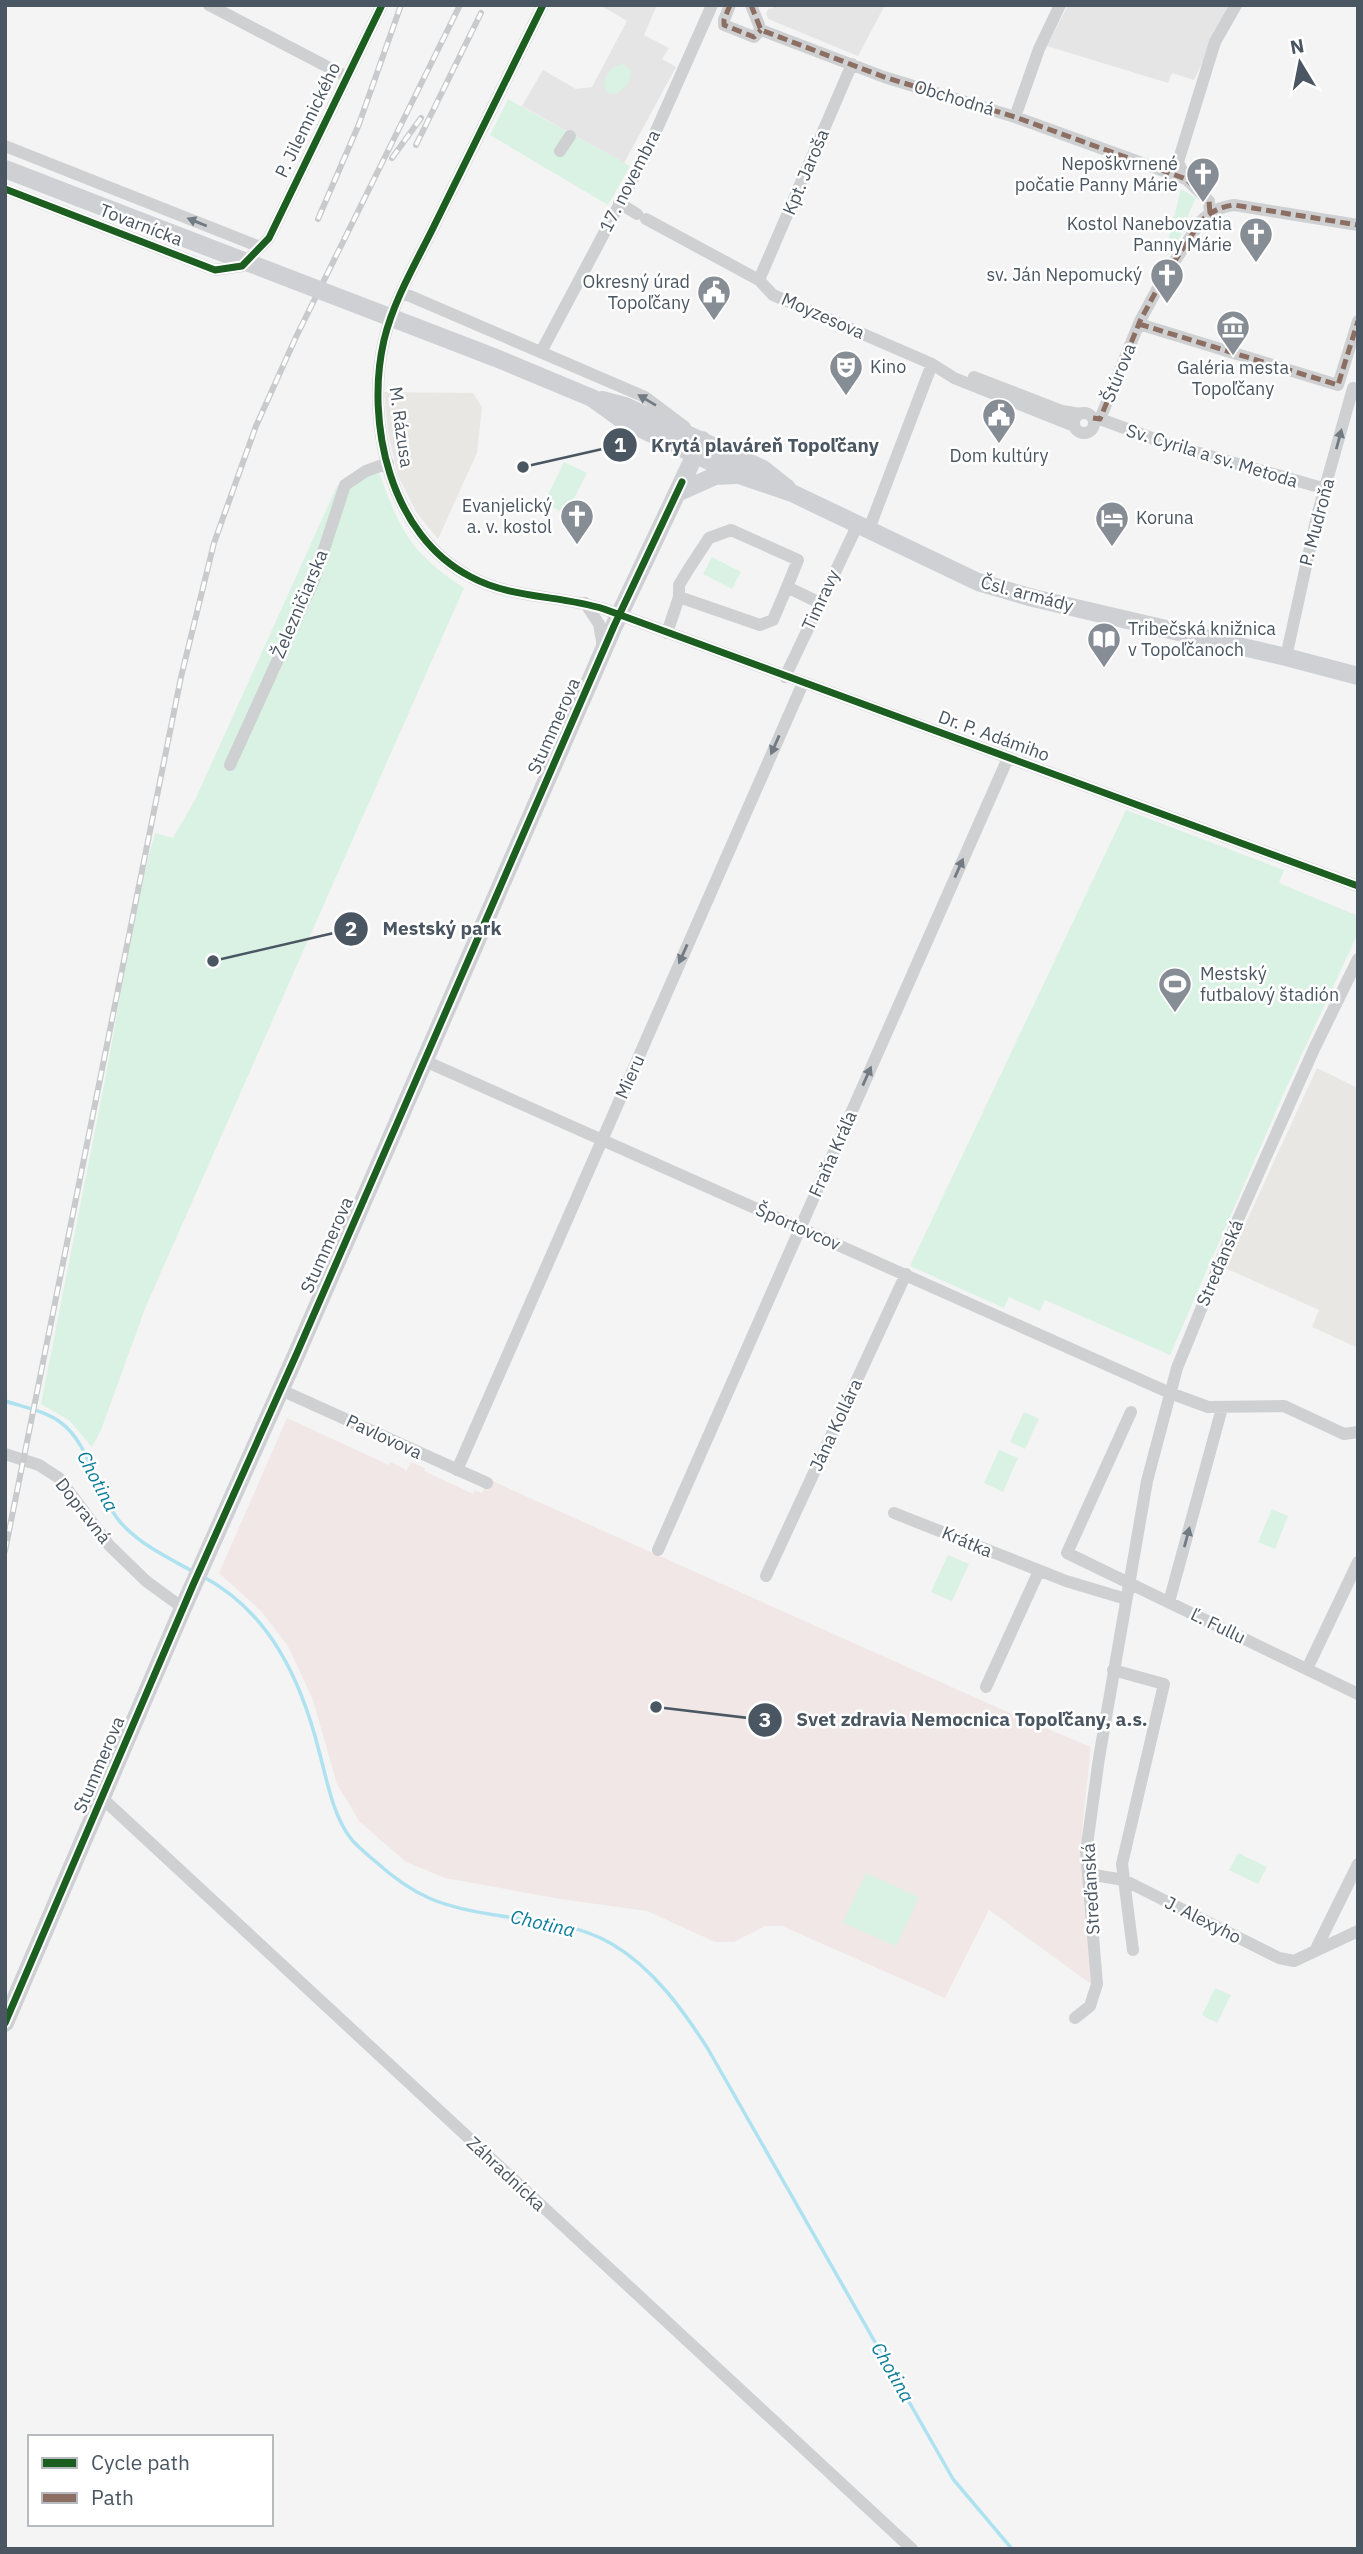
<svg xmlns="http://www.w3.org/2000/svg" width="1363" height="2554" viewBox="0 0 1363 2554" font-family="'IBM Plex Sans',sans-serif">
  <rect width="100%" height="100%" fill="#f4f4f4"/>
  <!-- commercial -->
  <path fill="#e8e7e3" d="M384 392 473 393 482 407 477 453 438 539 416 512 398 476 388 433Z
    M1317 1068 1358 1088V1348L1312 1327 1319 1310 1225 1268Z"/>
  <!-- education -->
  <path fill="#e6e5e6" d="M600 5H657L644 35 669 48 662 59 676 67 624 163 522 106 543 70 576 89 592 87 627 21Z
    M774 5H885L858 56 768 19 766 13 769 8 772 9Z
    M1068 5H1230L1194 80 1172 73 1168 83 1047 46Z"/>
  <!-- medical -->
  <path fill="#f1e7e6" d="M287 1418 389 1465 390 1462 405 1469 406 1472 411 1462 425 1468 424 1471 473 1494 475 1490 482 1493 489 1478 501 1485 1012 1714 1091 1747 1083 1820 1081 1870 1091 1984 989 1910 945 1998 782 1926H765L734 1942H715L647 1911 560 1899 445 1878 406 1862 359 1821 337 1784 313 1700 288 1646 261 1611 219 1573Z"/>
  <!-- green -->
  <path fill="#d9f2e3" d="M623 64 631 70 628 84 617 94 607 92 604 82C608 71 611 66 623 64Z
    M508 99 630 166 608 205 490 135Z
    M1181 189 1196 198C1188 212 1178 248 1171 254L1165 253Z
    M564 462 587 473 566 514 544 503Z
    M379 473C401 532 410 552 464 588L146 1306 101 1430 92 1447 69 1420 41 1404 106 1075 138 897 155 833 173 838 195 800 337 486Z
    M712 557 741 572 732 589 703 574Z
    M1126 810 1284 870 1279 883 1358 916V933L1283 1095 1170 1355 1045 1300 1040 1311 1009 1297 1004 1308 910 1266Z
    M1024 1412 1039 1419 1025 1449 1010 1442Z
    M999 1450 1018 1458 1003 1492 984 1483Z
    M1272 1509 1288 1516 1275 1549 1258 1542Z
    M948 1555 969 1564 952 1601 931 1592Z
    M1238 1853 1267 1867 1258 1884 1229 1870Z
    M866 1873 919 1897 896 1946 843 1923Z
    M1215 1988 1231 1995 1217 2023 1202 2015Z"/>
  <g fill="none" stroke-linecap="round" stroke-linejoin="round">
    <!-- stream -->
    <path stroke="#aee2f0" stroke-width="3.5" d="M5 1401C23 1407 45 1411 60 1422 90 1443 97 1495 121 1523 141 1545 167 1557 192 1571
      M202 1576C270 1612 301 1680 319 1751 327 1780 333 1817 352 1840 359 1848 368 1855 376 1862 414 1896 440 1906 489 1914 533 1922 572 1921 612 1944 654 1969 683 2010 708 2049L953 2479 1012 2549"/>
    <!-- street -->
    <path stroke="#ced0d2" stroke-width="12" d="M209 5 347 77
      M543 5C507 78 471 151 435 224 417 261 394 299 384 340 365 422 390 536 471 577 512 599 560 595 604 609L1358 886
      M730 5 724 20V25L754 37 761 30
      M751 5 761 30 884 77 1015 117 1186 179 1209 201 1210 213
      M1015 117 1039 49 1060 5
      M5 146 260 247
      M560 151 570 136
      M1186 179 1178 162 1215 42 1236 5
      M5 189 215 270 242 266 269 238 382 5
      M619 203 637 214
      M646 219 759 280 773 295 932 364 954 378 1074 426
      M759 280 852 64
      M403 293 645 397 685 427
      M1139 324 1338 385 1358 321
      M541 352 644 158 712 5
      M974 377 1062 411 1080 414
      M1074 423a10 10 0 1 1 20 0a10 10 0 1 1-20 0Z
      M1093 418 1100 419 1140 321 1161 282 1201 221C1212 211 1220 207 1234 205L1358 225
      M1100 419 1168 444 1326 489
      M869 529 932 364
      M679 597 760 625 773 620 787 587
      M585 603 599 624 603 647
      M667 633 679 597V585L688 570 709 538 731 530 798 560 787 587 820 603
      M1286 657 1317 516 1353 388 1358 390
      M785 677 858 524
      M230 765 314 580 345 485 366 471 388 463
      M425 1061 1170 1393 1208 1407 1284 1406 1344 1434 1358 1432
      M281 1390 487 1483
      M1131 1412 1067 1553 1358 1694
      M5 1454 39 1465 59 1478 109 1545 146 1581 183 1608
      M457 1470 803 683
      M894 1513 1066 1581 1126 1599
      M658 1550 1008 758
      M766 1576 906 1274
      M1169 1602 1222 1408
      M1307 1669 1358 1562
      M1113 1670 1164 1684 1122 1864 1133 1950
      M986 1687 1039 1571
      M102 1798 912 2549
      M1088 1874 1124 1880 1279 1958 1294 1961 1358 1931
      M1316 1949 1358 1864
      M1075 2018 1090 2006 1097 1984 1086 1852 1099 1758 1147 1481 1177 1368 1235 1226 1314 1049 1358 959"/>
    <!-- secondary -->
    <path stroke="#ced0d4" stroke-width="18" d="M5 169 80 198
      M592 398 621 419 662 439 739 475 792 493 978 582 1033 598 1286 657 1358 676
      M602 400 625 406 763 469 787 488
      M677 493 715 476 736 475
      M5 2023 183 1608 297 1353 614 626 702 440"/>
    <!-- rail casing -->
    <g stroke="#c9cacc" stroke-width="6">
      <path id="rail" d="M416 145 481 13
        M392 158 421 118
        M318 219 359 124 401 5
        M5 1551 181 677 214 543 256 426 296 337 460 5"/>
    </g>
    <!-- rail -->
    <use href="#rail" stroke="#fff" stroke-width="3.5" stroke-dasharray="10" stroke-linecap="butt"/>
    <!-- secondary-bridge -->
    <path stroke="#ced0d4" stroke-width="18" d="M80 198 496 358 592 398"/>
    <!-- quiet -->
    <path stroke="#8d6e63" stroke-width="5" stroke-dasharray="10 5" stroke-linecap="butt" d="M730 5 724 20V25L754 37 761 30
      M751 5 761 30 884 77 1015 117 1186 179 1209 201 1210 213
      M1139 324 1338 385 1358 321
      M1093 418 1100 419 1140 321 1161 282 1201 221C1212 211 1220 207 1234 205L1358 225"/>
    <!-- cycleway casing -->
    <g stroke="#fff" stroke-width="11">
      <path id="cycleway" d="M543 5C507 78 471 151 435 224 417 261 394 299 384 340 365 422 390 536 471 577 512 599 560 595 604 609L1358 886
        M5 189 215 270 242 266 269 238 382 5
        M5 2023 193 1585 297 1353 614 626 682 482"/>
    </g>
    <!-- cycleway -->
    <use href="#cycleway" stroke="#1b5e20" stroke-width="7"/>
  </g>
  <!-- one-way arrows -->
  <defs><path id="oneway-solid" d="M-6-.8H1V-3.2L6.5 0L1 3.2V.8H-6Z" transform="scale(1.75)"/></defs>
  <g fill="#727b83">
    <use href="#oneway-solid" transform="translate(197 222) rotate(-158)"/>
    <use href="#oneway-solid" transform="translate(647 400) rotate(-149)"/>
    <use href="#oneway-solid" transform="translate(1339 439) rotate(-75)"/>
    <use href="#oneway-solid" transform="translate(775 745) rotate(114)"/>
    <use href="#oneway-solid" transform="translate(959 868) rotate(-66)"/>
    <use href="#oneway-solid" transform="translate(683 954) rotate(114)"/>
    <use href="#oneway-solid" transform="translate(867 1076) rotate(-66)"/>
    <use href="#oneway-solid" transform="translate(1187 1537) rotate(-75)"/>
  </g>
  <!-- icons -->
  <defs>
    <g id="church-pin" transform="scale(1.75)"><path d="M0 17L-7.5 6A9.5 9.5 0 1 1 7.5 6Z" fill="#868d94" stroke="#fff"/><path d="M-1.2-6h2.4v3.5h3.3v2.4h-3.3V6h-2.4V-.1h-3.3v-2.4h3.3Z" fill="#fff"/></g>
    <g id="civic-pin" transform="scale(1.75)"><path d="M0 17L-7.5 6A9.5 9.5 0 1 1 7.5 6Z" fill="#868d94" stroke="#fff"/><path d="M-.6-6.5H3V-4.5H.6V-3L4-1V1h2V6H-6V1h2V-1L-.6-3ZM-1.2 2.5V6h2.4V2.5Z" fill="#fff"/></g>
    <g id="museum-pin" transform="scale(1.75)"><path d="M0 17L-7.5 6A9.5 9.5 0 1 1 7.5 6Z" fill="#868d94" stroke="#fff"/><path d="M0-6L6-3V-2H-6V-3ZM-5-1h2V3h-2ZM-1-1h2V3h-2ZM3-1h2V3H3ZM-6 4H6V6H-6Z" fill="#fff"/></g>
    <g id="theatre-pin" transform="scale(1.75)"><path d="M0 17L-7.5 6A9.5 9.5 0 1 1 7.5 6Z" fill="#868d94" stroke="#fff"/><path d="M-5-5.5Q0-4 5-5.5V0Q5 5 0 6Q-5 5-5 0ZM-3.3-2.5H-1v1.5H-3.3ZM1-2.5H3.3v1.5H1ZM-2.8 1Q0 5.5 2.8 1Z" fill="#fff"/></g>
    <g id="hotel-pin" transform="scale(1.75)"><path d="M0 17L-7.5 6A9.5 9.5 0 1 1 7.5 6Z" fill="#868d94" stroke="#fff"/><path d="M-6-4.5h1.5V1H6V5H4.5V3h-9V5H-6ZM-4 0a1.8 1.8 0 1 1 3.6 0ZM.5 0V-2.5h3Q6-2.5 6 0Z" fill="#fff"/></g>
    <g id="library-pin" transform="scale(1.75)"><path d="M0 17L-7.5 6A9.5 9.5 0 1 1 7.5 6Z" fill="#868d94" stroke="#fff"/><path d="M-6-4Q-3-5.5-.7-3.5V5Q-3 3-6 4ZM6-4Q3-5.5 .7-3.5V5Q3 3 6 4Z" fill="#fff"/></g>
    <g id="stadium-pin" transform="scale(1.75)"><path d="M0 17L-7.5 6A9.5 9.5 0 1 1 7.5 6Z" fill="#868d94" stroke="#fff"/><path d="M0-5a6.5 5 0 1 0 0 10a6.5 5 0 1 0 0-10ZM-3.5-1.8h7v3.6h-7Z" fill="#fff"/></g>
  </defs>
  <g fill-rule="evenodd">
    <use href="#church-pin" x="1203" y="174"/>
    <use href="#church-pin" x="1256" y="234"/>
    <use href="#church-pin" x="1167" y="275"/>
    <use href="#civic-pin" x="714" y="292"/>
    <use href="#museum-pin" x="1233" y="327"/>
    <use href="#theatre-pin" x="846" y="367"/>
    <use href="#civic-pin" x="999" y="415"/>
    <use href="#church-pin" x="577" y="516"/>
    <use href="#hotel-pin" x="1112" y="518"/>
    <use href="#library-pin" x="1104" y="639"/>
    <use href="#stadium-pin" x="1175" y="984"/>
  </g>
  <g text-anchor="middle" stroke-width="5" stroke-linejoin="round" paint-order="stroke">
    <!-- street labels -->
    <g font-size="18" fill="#4a5661" stroke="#fff">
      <text transform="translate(954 98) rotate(17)" y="6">Obchodná</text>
      <text transform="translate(308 120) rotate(-64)" y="6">P. Jilemnického</text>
      <text transform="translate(806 172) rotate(-67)" y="6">Kpt. Jaroša</text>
      <text transform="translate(630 181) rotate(-63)" y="6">17. novembra</text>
      <text transform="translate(141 225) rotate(21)" y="6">Tovarnícka</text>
      <text transform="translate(823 316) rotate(24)" y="6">Moyzesova</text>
      <text transform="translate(1119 373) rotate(-68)" y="6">Štúrova</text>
      <text transform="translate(401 427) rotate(82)" y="6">M. Rázusa</text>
      <text transform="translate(1212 456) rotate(17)" y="6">Sv. Cyrila a sv. Metoda</text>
      <text transform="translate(1317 522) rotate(-75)" y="6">P. Mudroňa</text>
      <text transform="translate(1027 594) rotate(15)" y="6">Čsl. armády</text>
      <text transform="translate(821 600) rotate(-65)" y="6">Timravy</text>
      <text transform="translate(300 604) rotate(-67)" y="6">Železničiarska</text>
      <text transform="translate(554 726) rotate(-66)" y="6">Stummerova</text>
      <text transform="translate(994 736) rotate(20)" y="6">Dr. P. Adámiho</text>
      <text transform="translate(630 1077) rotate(-66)" y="6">Mieru</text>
      <text transform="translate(833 1154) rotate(-66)" y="6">Fraňa Kráľa</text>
      <text transform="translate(798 1227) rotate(24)" y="6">Športovcov</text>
      <text transform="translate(327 1245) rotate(-66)" y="6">Stummerova</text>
      <text transform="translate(1220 1263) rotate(-67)" y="6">Streďanská</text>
      <text transform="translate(836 1425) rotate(-65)" y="6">Jána Kollára</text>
      <text transform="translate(384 1437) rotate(25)" y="6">Pavlovova</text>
      <text transform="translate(83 1511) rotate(52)" y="6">Dopravná</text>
      <text transform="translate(967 1542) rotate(23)" y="6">Krátka</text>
      <text transform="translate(1218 1626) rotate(26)" y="6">Ľ. Fullu</text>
      <text transform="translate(99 1765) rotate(-67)" y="6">Stummerova</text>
      <text transform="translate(1091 1889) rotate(-93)" y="6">Streďanská</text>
      <text transform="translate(1203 1920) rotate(27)" y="6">J. Alexyho</text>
      <text transform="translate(506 2174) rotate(43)" y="6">Záhradnícka</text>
    </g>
    <!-- poi labels -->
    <g font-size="18" fill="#4a5661" stroke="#fff" text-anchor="end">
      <text x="1178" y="170">Nepoškvrnené<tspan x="1178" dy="21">počatie Panny Márie</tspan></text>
      <text x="1232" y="230">Kostol Nanebovzatia<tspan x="1232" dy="21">Panny Márie</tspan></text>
      <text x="1142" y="281">sv. Ján Nepomucký</text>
      <text x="690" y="288">Okresný úrad<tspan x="690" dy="21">Topoľčany</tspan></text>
      <text x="870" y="373" text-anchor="start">Kino</text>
      <text x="1233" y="374" text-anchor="middle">Galéria mesta<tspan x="1233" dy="21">Topoľčany</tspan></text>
      <text x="999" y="462" text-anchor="middle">Dom kultúry</text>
      <text x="552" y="512">Evanjelický<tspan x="552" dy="21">a. v. kostol</tspan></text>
      <text x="1136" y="524" text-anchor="start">Koruna</text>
      <text x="1128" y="635" text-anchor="start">Tribečská knižnica<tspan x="1128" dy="21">v Topoľčanoch</tspan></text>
      <text x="1200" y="980" text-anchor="start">Mestský<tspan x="1200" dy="21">futbalový štadión</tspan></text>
    </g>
    <!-- water labels -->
    <g font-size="19" font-style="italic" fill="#0c7c9b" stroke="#fff">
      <text transform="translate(98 1481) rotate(62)" y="7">Chotina</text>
      <text transform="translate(543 1923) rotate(13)" y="7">Chotina</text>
      <text transform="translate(893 2372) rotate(60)" y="7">Chotina</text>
    </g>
  </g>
  <!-- callouts -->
  <path fill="none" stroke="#4a5661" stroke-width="2.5" d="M523 467L620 445M213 961L351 929M656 1707L765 1720"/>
  <g fill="#4a5661" stroke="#fff" stroke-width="2.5">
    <circle cx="523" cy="467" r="7"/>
    <circle cx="213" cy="961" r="7"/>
    <circle cx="656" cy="1707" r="7"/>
    <circle cx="620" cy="445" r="18"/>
    <circle cx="351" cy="929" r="18"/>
    <circle cx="765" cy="1720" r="18"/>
  </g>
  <g font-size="21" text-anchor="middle" font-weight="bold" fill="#fff">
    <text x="620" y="452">1</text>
    <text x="351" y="936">2</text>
    <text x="765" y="1727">3</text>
  </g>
  <g font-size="19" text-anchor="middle" font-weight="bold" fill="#4a5661" stroke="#fff" stroke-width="5" stroke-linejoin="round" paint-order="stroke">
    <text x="765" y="452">Krytá plaváreň Topoľčany</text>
    <text x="442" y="935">Mestský park</text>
    <text x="972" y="1726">Svet zdravia Nemocnica Topoľčany, a.s.</text>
  </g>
  <!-- border -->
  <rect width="1363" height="2554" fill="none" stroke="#4a5661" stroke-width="14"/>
  <!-- legend -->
  <rect x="28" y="2435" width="245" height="91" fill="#ffffff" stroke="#b7bbc0" stroke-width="2"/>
  <rect x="42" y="2458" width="35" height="10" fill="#1b5e20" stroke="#b7bbc0" stroke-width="2"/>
  <text x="91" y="2470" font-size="21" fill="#4a5661">Cycle path</text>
  <rect x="42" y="2493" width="35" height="10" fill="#8d6e63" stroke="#b7bbc0" stroke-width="2"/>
  <text x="91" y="2505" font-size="21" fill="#4a5661">Path</text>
  <!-- north arrow -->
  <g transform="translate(1300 63) rotate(350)" stroke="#ffffff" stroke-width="5" paint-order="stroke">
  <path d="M0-5L12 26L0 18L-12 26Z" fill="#4a5661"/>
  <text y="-10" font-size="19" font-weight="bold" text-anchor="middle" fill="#4a5661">N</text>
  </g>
</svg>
